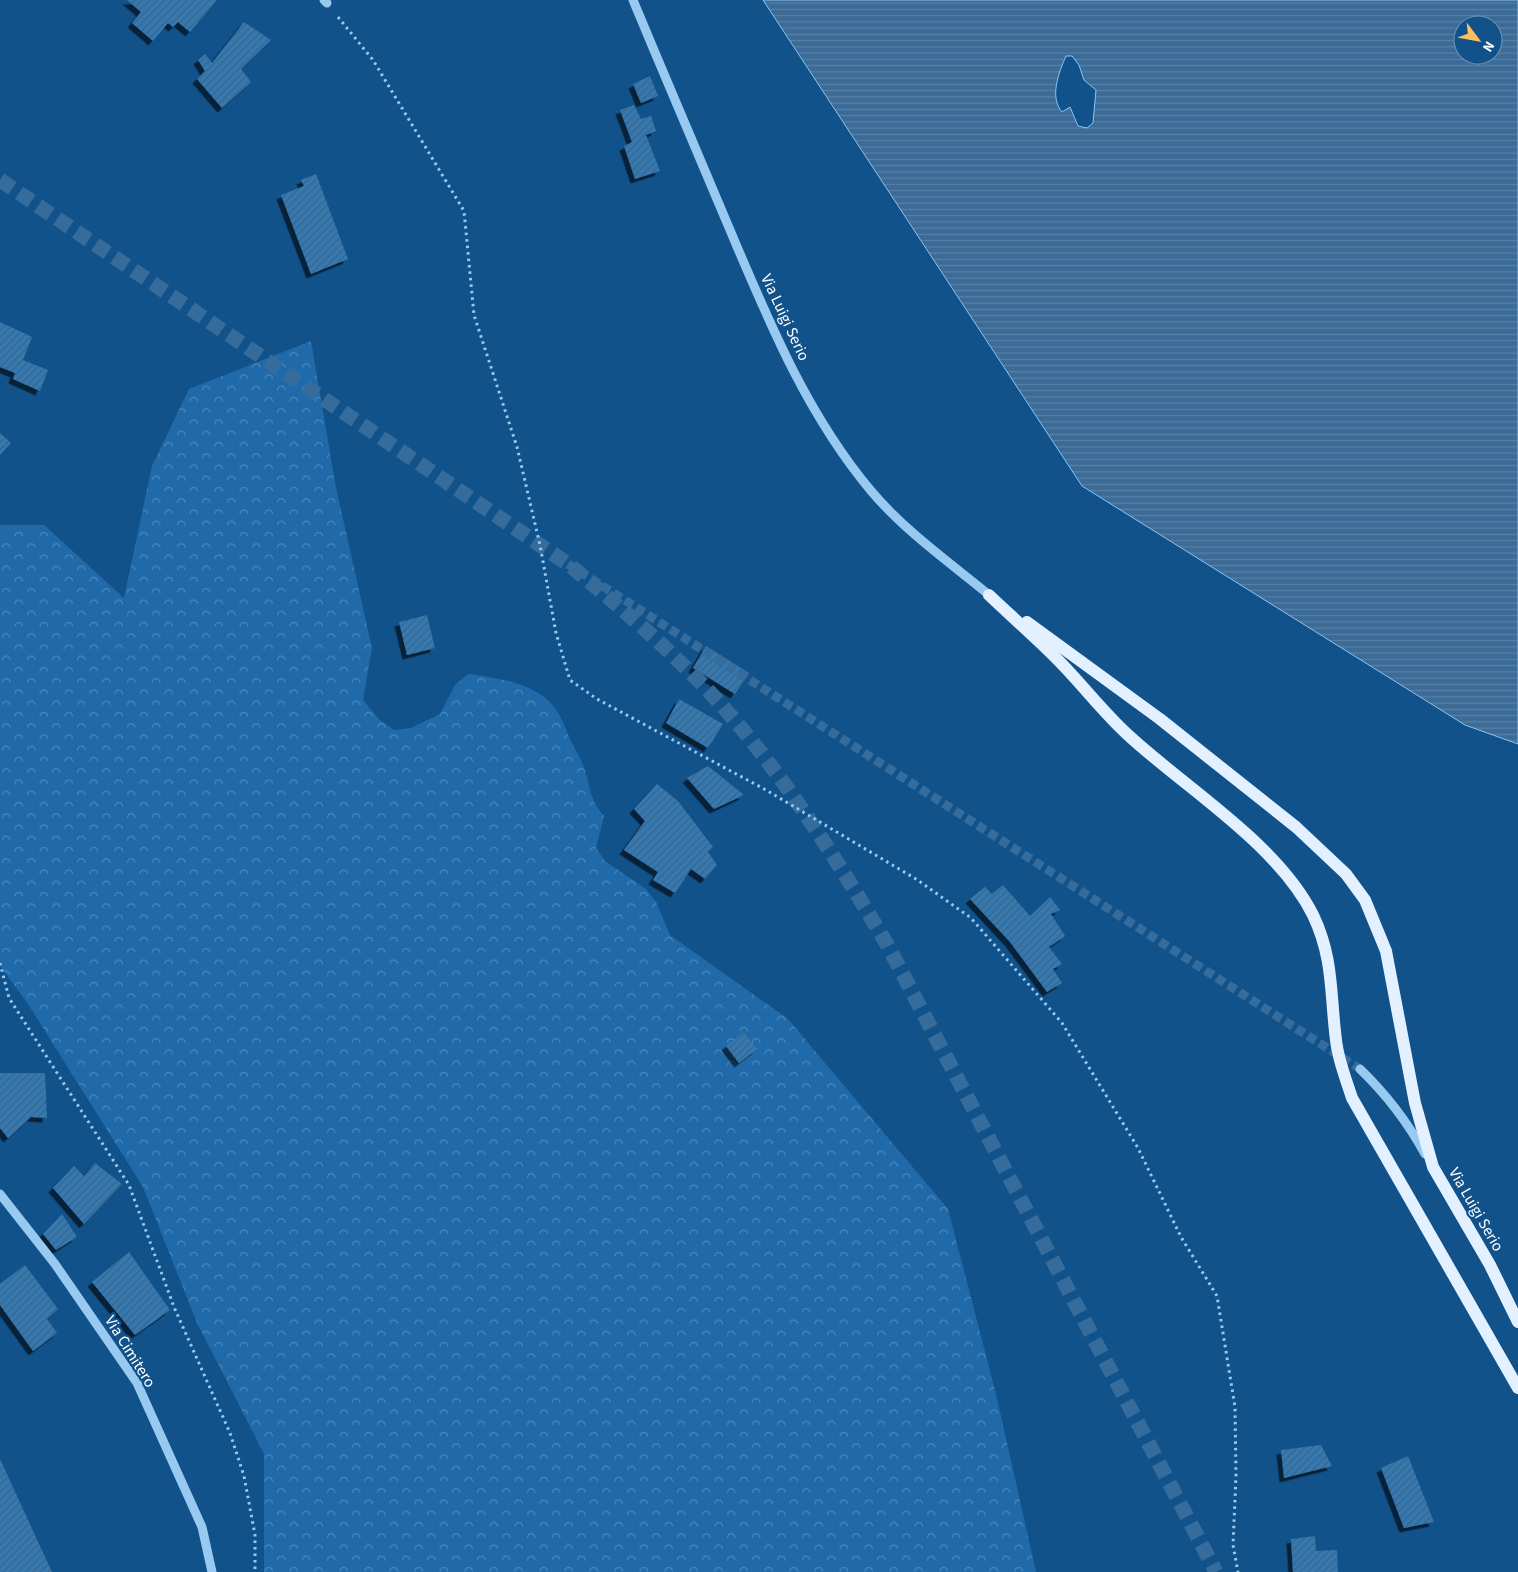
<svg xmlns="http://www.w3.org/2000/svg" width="1518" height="1572" viewBox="0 0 1518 1572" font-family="'Source Sans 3',sans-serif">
  <defs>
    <pattern id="forest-crowns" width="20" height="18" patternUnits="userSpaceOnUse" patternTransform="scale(1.25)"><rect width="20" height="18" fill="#206aa9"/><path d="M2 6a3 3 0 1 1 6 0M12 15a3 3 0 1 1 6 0" fill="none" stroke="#4d88ba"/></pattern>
    <pattern id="water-rules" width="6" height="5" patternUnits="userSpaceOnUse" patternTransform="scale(1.25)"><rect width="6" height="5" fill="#3b6b96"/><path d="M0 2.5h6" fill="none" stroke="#5881a6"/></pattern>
    <pattern id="building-hatch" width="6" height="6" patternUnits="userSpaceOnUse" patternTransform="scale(1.25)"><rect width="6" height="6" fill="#3479b3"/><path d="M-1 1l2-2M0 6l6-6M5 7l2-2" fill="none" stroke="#406280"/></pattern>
    <filter id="shadow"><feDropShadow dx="-4.5" dy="4.5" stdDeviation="0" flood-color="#0009"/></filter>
  </defs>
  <rect width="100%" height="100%" fill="#11528b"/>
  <!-- forest -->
  <path fill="url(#forest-crowns)" d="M311 341 336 488 372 648 363 700 379 719 394 730 411 728 440 714 455 685 468 674C498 678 539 683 557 711 563 720 566 730 570 739 575 750 582 760 585 771 591 790 590 800 604 816L596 848 605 861 646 889 656 902 670 935 788 1019 948 1209 996 1394 1036 1572H264V1454L197 1323 143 1187 28 1004 0 966V525H44L124 598 152 466 189 389Z"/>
  <!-- water -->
  <path fill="url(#water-rules)" stroke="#89c5f5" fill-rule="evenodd" d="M763 0H1518V744L1465 725 1082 486ZM1463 25H1493V55H1463ZM1066 56H1072L1079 65 1084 80 1096 90 1093 123 1087 128 1078 126 1070 107 1062 112C1049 97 1059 72 1066 56Z"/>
  <!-- building -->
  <path fill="url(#building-hatch)" filter="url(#shadow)" d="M127 0H217L190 32 178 22 173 27 168 23 153 41 132 23 141 12Z
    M244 22 271 40 241 69 251 82 222 108 197 79 205 71 198 60 205 54 212 63Z
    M650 76 658 96 641 103 633 84Z
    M634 105 641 119 651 116 656 131 646 135 660 171 635 179 624 146 632 142 620 110Z
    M316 174 348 259 311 274 281 195 304 186 301 180Z
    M0 322 32 337 23 360 48 370 40 391 13 379 15 373 0 367Z
    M0 433 11 443 0 455Z
    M427 615 435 648 407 655 399 622Z
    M706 646 749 673 735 694 693 668Z
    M679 699 723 724 708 748 666 723Z
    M708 766 744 795 714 809 687 778Z
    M657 784 678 801 713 847 708 852 717 865 705 879 691 869 675 893 653 880 658 872 624 850 645 821 634 809Z
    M1003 885 1030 916 1050 897 1060 910 1051 914 1065 936 1049 947 1062 964 1053 969 1062 983 1047 992 1010 942 970 899 985 887 992 894Z
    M744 1032 757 1049 739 1063 726 1046Z
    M0 1073H45L47 1118 31 1117 8 1138 0 1128Z
    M95 1163 122 1184 84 1224 53 1188 74 1166 84 1176Z
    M62 1214 77 1237 56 1250 43 1234Z
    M129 1252 170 1310 135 1335 92 1282Z
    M25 1265 58 1309 47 1319 57 1333 33 1351 0 1305V1284Z
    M1321 1445 1332 1466 1284 1478 1281 1450Z
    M1408 1456 1434 1522 1404 1528 1381 1468Z
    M0 1459 52 1572H0Z
    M1315 1536 1316 1551 1337 1550 1338 1572H1293L1291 1539Z"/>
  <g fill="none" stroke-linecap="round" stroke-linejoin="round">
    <!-- minor-tunnel -->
    <path stroke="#356c9c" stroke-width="9" stroke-dasharray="9 4.5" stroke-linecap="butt" d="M568 564 1360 1069"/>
    <!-- highway-tunnel -->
    <path stroke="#356c9c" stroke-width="15" stroke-dasharray="15 8" stroke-linecap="butt" d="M0 180 568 564C616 603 661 642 704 686 777 763 834 855 888 946L1216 1572"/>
    <!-- path -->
    <path stroke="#98c9f1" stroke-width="3" stroke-dasharray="2.5 4" stroke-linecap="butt" d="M338 17 373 60 464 211 474 315 517 447 540 545 556 633 570 680 597 699 766 790 916 879 971 918 1062 1023 1138 1148 1181 1237 1217 1296 1235 1407 1236 1476 1233 1545 1238 1572
      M0 963 9 998 129 1185 174 1307 230 1433 244 1476 255 1535V1572"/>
    <!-- minor -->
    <path stroke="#98c9f1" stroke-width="9" d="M324 0 327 3
      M633 0C665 77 698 154 730 230 769 322 807 415 872 492 905 531 949 562 989 595
      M1360 1069C1387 1095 1407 1121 1425 1154
      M0 1194 55 1264 137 1383 202 1527 212 1572"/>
    <!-- major -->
    <path stroke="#e2f0ff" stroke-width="12" d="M989 595C1011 616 1035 637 1057 659 1081 683 1102 711 1127 734 1185 788 1277 843 1313 915 1334 959 1330 994 1336 1040 1338 1060 1346 1079 1352 1098L1518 1388
      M1027 622 1160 719 1296 827 1346 874 1365 900 1386 951 1415 1103 1433 1167 1490 1265 1518 1322"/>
  </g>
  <g text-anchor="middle" stroke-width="4.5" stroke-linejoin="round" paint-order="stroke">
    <!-- street labels -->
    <g font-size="16" fill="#fff" stroke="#11528b">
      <text transform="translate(786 317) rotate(65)" y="6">Via Luigi Serio</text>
      <text transform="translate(1477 1209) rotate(60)" y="6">Via Luigi Serio</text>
      <text transform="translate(131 1351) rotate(58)" y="6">Via Cimitero</text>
    </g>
  </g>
  <!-- north arrow -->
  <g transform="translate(1478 40) rotate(122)"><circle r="24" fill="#11528b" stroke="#7097b9"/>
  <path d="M0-4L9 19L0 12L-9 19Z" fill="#ffbf58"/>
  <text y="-8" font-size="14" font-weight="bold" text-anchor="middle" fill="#ffffff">N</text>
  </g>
</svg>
